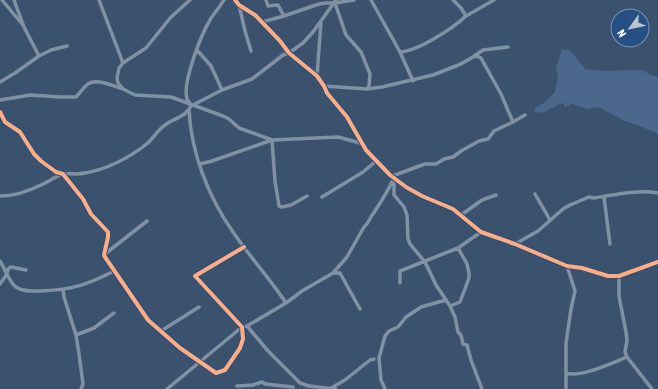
<svg xmlns="http://www.w3.org/2000/svg" width="658" height="389" viewBox="0 0 658 389" font-family="'Asap Condensed',sans-serif">
  <rect width="100%" height="100%" fill="#3b526e"/>
  <!-- water -->
  <path fill="#4b688c" d="M562 50H570L585 69 604 71 642 70 651 75 658 77V134L640 126 625 121 598 107 588 109 572 104 565 107 563 103C551 106 547 115 534 112L535 108 544 103 555 92 558 76 556 68Z"/>
  <g fill="none" stroke-linecap="round" stroke-linejoin="round">
    <!-- minor -->
    <path stroke="#8191a4" stroke-width="3.5" d="M2 0 22 24
      M14 0 24 27 39 56
      M99 0 123 63 119 68 117 78 118 83 123 89 135 95 171 97 223 116 229 119 239 128 272 140 338 137 360 143
      M235 0 239 5 255 15 280 41 289 53 317 76 324 86 327 93 347 117 366 150 390 175 406 187 422 196 453 209 481 232 515 244 567 266 582 268 608 276H619L658 262
      M266 0 268 6 278 5 284 16
      M371 0 400 52 413 81
      M335 3 346 35 361 52 370 74 369 86 367 89
      M239 5 245 31 251 51
      M466 16 494 0
      M262 22 284 16 319 4 326 3H335L354 0
      M197 50 211 66 222 90
      M400 52C418 51 452 29 466 16L461 8 453 0
      M474 56 483 50 508 47
      M123 63 146 48 171 17 190 0
      M317 76 321 22
      M0 82 15 73 39 56 51 50 67 46
      M324 86 367 89 382 87 433 75 461 64 473 57 477 56 481 58 501 94 513 122 494 131 488 139 479 141 461 151 453 157 444 159 436 164H425L395 175H390
      M0 100 30 95 60 97H76C80 93 83 88 88 84 97 78 114 86 123 89
      M191 105C190 103 188 101 187 99 182 83 201 35 210 20 214 13 220 7 224 0
      M189 110C191 153 209 198 233 232 250 257 270 279 286 303
      M0 112 5 122 20 132 34 154 41 161 56 172 63 174 83 199 91 214 108 232V237L104 255 105 257 148 320 180 348 216 373 225 370 240 348 243 339 242 327 195 276 244 247
      M513 122 525 115
      M200 164 212 161 272 140 275 181 279 206 282 207 291 205 307 196
      M394 181V195L404 207 407 215 408 239 410 244 425 262 436 285 450 306 455 317 458 332 461 335 463 344 467 345 471 360 482 389
      M535 194 550 220
      M0 196C14 196 29 191 41 185 48 182 56 176 63 174 69 173 78 175 85 173 108 169 129 158 148 143 154 137 158 130 165 125 174 118 186 117 191 106L222 90 252 79 283 55 289 53 303 43 313 32 336 0
      M322 197 363 172 376 161
      M604 197 610 244
      M461 215 482 200 496 195
      M515 244 538 231 563 209 570 205 589 197 594 198C614 195 637 189 658 193
      M105 254 147 221
      M0 261C4 267 10 284 16 287 23 292 32 291 40 291 71 290 87 285 114 271
      M333 273H340L360 309
      M619 276V296L626 332 627 340 625 352 627 357 652 389
      M400 283V271L458 248 481 232
      M0 284 7 274 8 269 11 267 26 270
      M63 290 64 297 76 335 79 354 83 384 81 389
      M450 306 460 302 469 278V273L467 264 458 248
      M247 326 268 351 300 383 309 386 336 389
      M161 331 199 307
      M76 335 94 328 114 313
      M566 373C580 378 612 363 627 357
      M237 386 253 385 262 382 265 384 293 387
      M331 388 345 380 370 360 374 359
      M167 389 242 327 247 326 286 303 302 291 333 273 347 257 364 227C369 223 369 219 373 214 381 202 388 191 394 178
      M385 389 381 380 379 358 385 336 389 331 398 327 406 317 421 307 446 300
      M566 389V343L571 309 575 291 567 266"/>
    <!-- cycleway casing -->
    <g stroke="#264f83" stroke-width="6">
      <path id="cycleway" d="M235 0 239 5 255 15 280 41 289 53 317 76 324 86 327 93 347 117 366 150 390 175 406 187 422 196 453 209 481 232 515 244 567 266 582 268 608 276H619L658 262
        M0 112 5 122 20 132 34 154 41 161 56 172 63 174 83 199 91 214 108 232V237L104 255 105 257 148 320 180 348 216 373 225 370 240 348 243 339 242 327 195 276 244 247"/>
    </g>
    <!-- cycleway -->
    <use href="#cycleway" stroke="#ffac80" stroke-width="4"/>
  </g>
  <!-- north arrow -->
  <g transform="translate(630 28) rotate(237)"><circle r="19" fill="#264f83" stroke="#7d95b5"/>
  <path d="M0-3L7 15L0 10L-7 15Z" fill="#bac2cc"/>
  <text y="-6" font-size="11" font-weight="bold" text-anchor="middle" fill="#ffffff">N</text>
  </g>
</svg>
